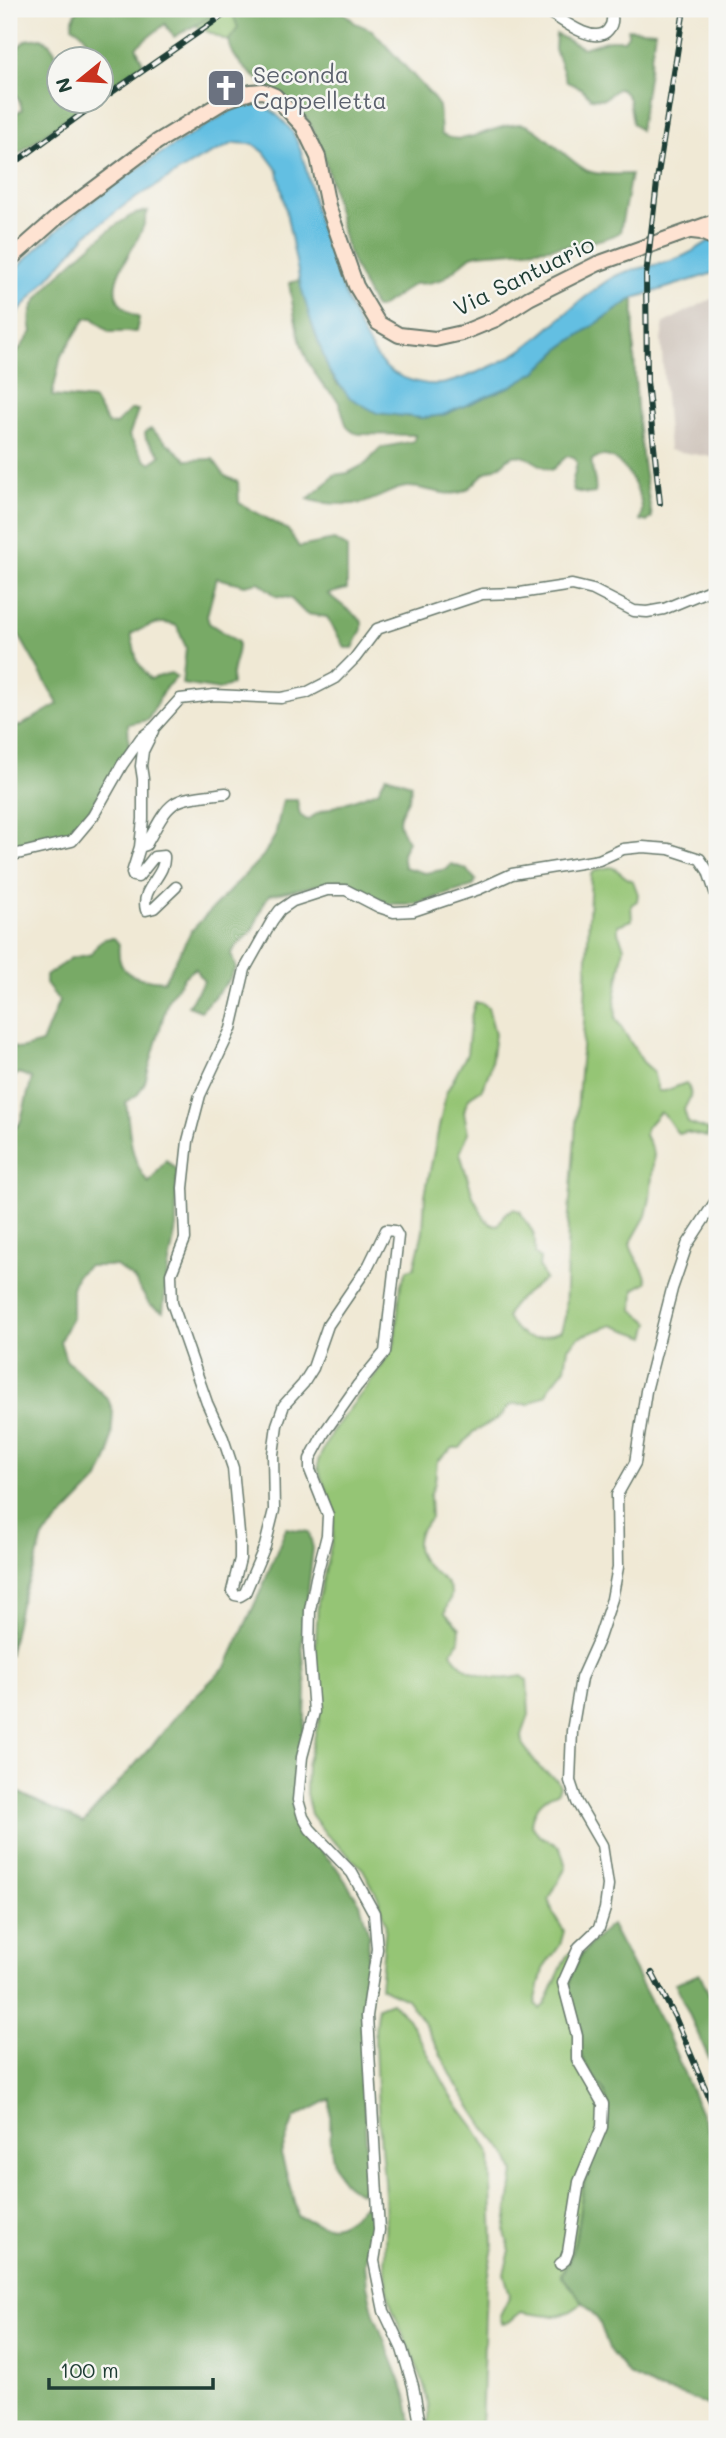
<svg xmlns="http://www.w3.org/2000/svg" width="726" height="2438" viewBox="0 0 726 2438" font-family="Mali,sans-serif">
  <rect width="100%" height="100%" fill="#f6f6f2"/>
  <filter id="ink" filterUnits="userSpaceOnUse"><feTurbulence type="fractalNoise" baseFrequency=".0143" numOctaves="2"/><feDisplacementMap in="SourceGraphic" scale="14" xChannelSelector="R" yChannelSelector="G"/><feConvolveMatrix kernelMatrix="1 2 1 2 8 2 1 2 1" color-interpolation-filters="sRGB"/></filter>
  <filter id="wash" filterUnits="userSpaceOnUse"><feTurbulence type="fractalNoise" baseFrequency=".00686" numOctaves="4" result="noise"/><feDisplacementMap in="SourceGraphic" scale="28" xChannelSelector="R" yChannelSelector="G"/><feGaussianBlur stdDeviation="1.57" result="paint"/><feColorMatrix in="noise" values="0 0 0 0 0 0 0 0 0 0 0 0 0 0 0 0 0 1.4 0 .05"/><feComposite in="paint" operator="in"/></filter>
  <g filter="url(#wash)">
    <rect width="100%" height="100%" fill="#f0e9d5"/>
    <!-- industrial -->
    <path fill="#cdc2b9" d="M717 296V458L669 450 661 340 664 323Z"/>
    <!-- green -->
    <path fill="#95c575" stroke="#5a8154" stroke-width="2" d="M174 9H253L238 46 175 16Z
      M610 867C620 869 623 878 633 881L638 894 637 901 631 905 632 920 618 925V932L624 947 615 998 616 1019 643 1062 653 1071 658 1091H665L686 1083C694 1094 690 1098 684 1109L688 1123 708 1130 707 1137 686 1132 679 1134C671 1127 669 1117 660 1112L646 1128 645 1135 654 1154 650 1198 646 1216 630 1244C633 1259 646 1269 647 1282L634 1289 633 1310 650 1323 646 1337 612 1325 579 1337 568 1348 565 1368 550 1387 547 1394 529 1404H516L509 1406 499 1418 473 1432 460 1448H453L437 1461 435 1482 430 1496 431 1518C427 1525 420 1528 418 1536 410 1567 448 1574 451 1592 452 1600 446 1605 445 1613L460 1628 459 1642 451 1652C465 1677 497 1682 522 1676L527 1680 529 1715 522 1735 523 1745 540 1768 557 1780 560 1786 557 1793C542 1797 532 1811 531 1825L540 1836 560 1847 566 1867 549 1899 553 1913 564 1931 560 1945 543 1969 535 2004 540 2009 545 2004 566 1957 572 1952 583 1953C579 1961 570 1972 568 1982 566 1992 591 2066 597 2080 599 2086 605 2092 607 2099 615 2127 593 2151 586 2176 577 2209 581 2244 561 2274L583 2302C562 2322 547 2316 521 2312L509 2322 502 2323 500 2315 510 2295 504 2273 510 2251 505 2232 514 2172 507 2154 485 2128 456 2084 426 2026 407 1999 380 1987 386 1923 378 1897 363 1869 326 1834 311 1814 306 1793 307 1765 319 1721 321 1697 315 1659 318 1602 333 1536 334 1511 318 1469V1461L331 1433 378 1372 394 1346 401 1284 407 1270 414 1268 423 1231 425 1195 446 1093 467 1054 471 1017 475 1003H482L488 1007 495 1034 490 1070 482 1089 470 1097 466 1104 464 1112 468 1133 460 1153 473 1196 485 1219 491 1224 498 1225 506 1213 513 1209 520 1211C530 1234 536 1224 535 1254L540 1259 539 1266 545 1279C533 1288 508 1304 507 1318 525 1345 534 1340 561 1331L565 1317 568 1225 584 1023 591 874 596 870Z
      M391 2002 408 2018 453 2099 477 2131 490 2154 493 2247 486 2285 481 2429H428C436 2382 396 2336 388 2291 382 2259 387 2227 385 2195 382 2152 377 2109 376 2066 375 2046 374 2027 378 2007Z"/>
    <!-- forest -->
    <path fill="#78aa66" stroke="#4c744d" stroke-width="2" d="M78 9H225L174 37 165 24 136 47 143 63 102 92V60L77 59C90 43 91 37 72 26L73 19Z
      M231 9H340L355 23 372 30 430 94 439 106 441 134C465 149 495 123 521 124 539 125 569 163 588 171 601 176 617 174 631 174L620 232C599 247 508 251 478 254L471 256 443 279 429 283 414 284 379 308H375C364 287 353 267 346 245 335 208 327 141 302 113 282 91 231 71 229 40L238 28Z
      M628 29 655 31 640 130 633 124 629 99 622 89H617L604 99 591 98 581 88 567 82 555 49 556 34 583 48 609 40H624L628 35Z
      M41 38C64 49 60 80 60 102H88L9 161V116L22 110 20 102 9 86V55L26 40Z
      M148 211C146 216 145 222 143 227 131 259 90 294 139 318L136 332H109L93 318H86L61 356 52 396 94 400 108 424 115 425 130 410H138L129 436 145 460 151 463 161 455 146 439 145 432 151 429 187 460 213 459 225 476 238 482 239 503 288 530 299 547 334 540 347 547V589L328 594 362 621V629L353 648H345L327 617 306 614 290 598 276 596 259 582 245 585 217 578 207 616 209 623 238 642C239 658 230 666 232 684L219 690 182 684 186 648 177 626C160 618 146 627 131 634L137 661 150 679 171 673 177 677 165 688 148 720 128 724 129 746 79 829 59 837 9 849V725L20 726 58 704 20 637 9 624V363L32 332C30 322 29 314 34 305 45 284 105 231 127 218 133 214 141 212 148 211Z
      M300 280 311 321 329 371 337 384 377 413 422 418 443 415 511 386 537 371 562 347 634 298C632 372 638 444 652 517L647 522 640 520C641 516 642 513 642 509 641 488 616 442 592 460 590 472 598 481 595 493L588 494 574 491 572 484 577 463 574 457 567 456 552 470C537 467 530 453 513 456 507 457 506 462 501 465 497 468 491 469 486 472 479 477 474 486 466 490 447 500 426 486 407 487 393 488 380 498 366 502 354 506 320 504 308 499 315 492 330 482 334 475L348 473 367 463 380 448 414 441 415 435 360 434C341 431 346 414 338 401 334 395 328 391 323 385 319 380 315 373 311 367 297 343 294 310 289 283Z
      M386 776 411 784C412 810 386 812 408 841L402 853 404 867 425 873 447 869 451 864 466 869 476 880 473 886 416 904H388L342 880 270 895C261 903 260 916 254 927 248 938 238 940 231 954L236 968 229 980 201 1011 188 1006 204 981 195 968 184 977 168 1000 145 1082 138 1094 126 1102C130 1131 129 1160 149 1183L166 1160 177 1170 176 1228 168 1268 163 1312 149 1304 134 1279 116 1266H88L77 1275 72 1288V1316L60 1341 66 1360 108 1399 113 1412 110 1453 99 1479 43 1537 35 1565 20 1604 9 1656V1135L20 1123 32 1078 19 1073 9 1081V1046L20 1049 42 1043 59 1001 46 984V976L71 958 92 954C98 943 101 937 114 938L119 944C115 978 137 978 164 981L192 930 263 856 275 836 283 800H297L300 815 307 820 320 812 378 791Z
      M286 1528 309 1532 313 1548 302 1644 306 1689 305 1719 293 1799 294 1813 302 1831 336 1867 360 1903 369 1935 362 2059 368 2183 361 2193C322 2180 332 2131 330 2099L294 2118 281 2154 298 2216C332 2231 337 2230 365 2205L368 2207 373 2229 365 2264 367 2285 374 2314 407 2398 412 2429H9V1788L83 1823 156 1741 179 1712 227 1665 262 1588Z
      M611 1925 666 2031 717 2151V2409L683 2395 657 2389 629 2375 610 2351 599 2321 561 2275C581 2245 577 2210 586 2176 593 2151 614 2128 607 2100 603 2084 588 2072 582 2058 579 2050 582 2040 581 2031 580 2021 573 2011 571 2001 563 1969 588 1944 611 1925Z
      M700 1974 717 2013V2076L675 1983Z"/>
    <!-- water -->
    <path fill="#64bfe2" stroke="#427e8b" stroke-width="2" d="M243 104C250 105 262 105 269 109 277 114 290 127 294 135 307 161 310 190 317 217 327 251 362 351 389 370 405 381 432 388 450 382 469 377 508 360 523 349 553 328 578 299 610 279 628 268 651 267 671 261 688 255 703 246 717 235V272L634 298 562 347 537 371 511 386 443 415 422 418 377 413 349 397 329 371 311 321 301 287 278 171 264 152 253 144 234 143 200 159 126 204 86 235 9 323V276L12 272C42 244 72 215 106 191 150 159 196 131 243 104Z"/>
  </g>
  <g filter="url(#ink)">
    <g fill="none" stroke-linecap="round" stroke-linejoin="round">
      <!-- street casing -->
      <g stroke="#68796c" stroke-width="13">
        <path id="street" d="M544 9C558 17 594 47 608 30 614 23 613 16 610 9
          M153 731 143 751 141 766 143 779V819L140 847 132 873 133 876 138 877 154 857 164 856C166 876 140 888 146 910L154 908 176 887
          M140 847 146 845C173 796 169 800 226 793
          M9 856 72 841 93 816 122 765 141 738 154 728 180 699 214 695 281 698 306 693 335 678 355 658 377 629 482 594 520 593 572 585 593 590 634 611 647 612 664 609 717 587
          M560 2264 565 2260 568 2252 579 2182 602 2127 603 2104 577 2059V2036L563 1983 579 1947 599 1928 605 1909 608 1885 602 1845 577 1802 570 1781 572 1731 581 1678 599 1638 612 1599 618 1567 617 1495 635 1463 646 1391 672 1289 687 1245 717 1199
          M421 2429 413 2386 402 2349 384 2311 374 2261 379 2230 367 2016 377 1949 374 1913 352 1873 310 1829 303 1817 298 1800 302 1757 314 1712 309 1648 310 1610 316 1578 327 1535 328 1515 310 1470V1459L324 1433 357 1386 385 1352 398 1236 395 1231 386 1230 369 1265 328 1325 313 1368 303 1384 284 1405 277 1425 273 1454 274 1510 265 1546 245 1593 240 1596 235 1595 232 1591 240 1559V1545L233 1468 223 1438 207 1403 172 1303 171 1274 185 1239 183 1188 188 1141 200 1095 231 1029 245 969 272 921 280 910 293 901 327 890H346L379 907 394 912 413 911 479 889 512 874 599 860 623 849 643 847 669 849 700 859 708 871 717 898"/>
      </g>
      <!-- secondary casing -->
      <g stroke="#68796c" stroke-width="18">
        <path id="secondary" d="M692 231 701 232 717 239
          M9 260 62 213 157 142 226 100 251 92 263 91 275 96 303 126 318 157 328 206 356 286 378 323 399 335 435 339 462 333 496 319 529 298 597 264 717 221"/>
      </g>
      <!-- street -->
      <use href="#street" stroke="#fff" stroke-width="10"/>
      <!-- secondary -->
      <use href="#secondary" stroke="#fee3d2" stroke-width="14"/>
      <!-- rail casing -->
      <g stroke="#1f3d34" stroke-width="6">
        <path id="rail" d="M102 99 228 12
          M9 167 98 102
          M660 503 647 381 646 276 658 174 684 9
          M652 1973 675 2017 717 2116"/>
      </g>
      <!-- rail -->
      <use href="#rail" stroke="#f6f6f2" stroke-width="3.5" stroke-dasharray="10" stroke-linecap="butt"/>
    </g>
  </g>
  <!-- icons -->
  <defs>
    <g id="church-square" transform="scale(2.0125)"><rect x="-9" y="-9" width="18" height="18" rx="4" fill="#6b7280" stroke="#f6f6f2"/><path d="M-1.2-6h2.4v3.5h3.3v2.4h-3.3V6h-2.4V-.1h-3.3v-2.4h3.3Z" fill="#fff"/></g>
  </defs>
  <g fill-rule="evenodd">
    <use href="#church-square" x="226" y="88"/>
  </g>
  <g text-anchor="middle" stroke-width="5" stroke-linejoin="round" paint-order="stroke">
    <!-- worship labels -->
    <g font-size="23" fill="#5b616d" stroke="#f6f6f2" text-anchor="start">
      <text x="253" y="83">Seconda<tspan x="253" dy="26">Cappelletta</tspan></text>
    </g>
    <!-- street labels -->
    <g font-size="23" fill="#1f3d34" stroke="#f6f6f2">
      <text transform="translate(524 276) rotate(-26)" y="8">Via Santuario</text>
    </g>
  </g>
  <!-- margin -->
  <rect width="726" height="2438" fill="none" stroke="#f6f6f2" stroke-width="35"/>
  <!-- north arrow -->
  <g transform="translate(80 80) rotate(252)"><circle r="33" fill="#f6f6f2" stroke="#a0aca6" stroke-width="2"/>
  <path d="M0-5L12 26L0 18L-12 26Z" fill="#c8321e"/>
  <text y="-10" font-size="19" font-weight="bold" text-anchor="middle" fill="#1f3d34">N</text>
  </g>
  <!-- scale -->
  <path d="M49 2378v10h164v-10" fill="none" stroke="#1f3d34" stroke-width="3.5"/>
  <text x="60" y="2378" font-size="21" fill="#1f3d34" stroke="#f6f6f2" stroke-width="5" paint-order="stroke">100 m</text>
</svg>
